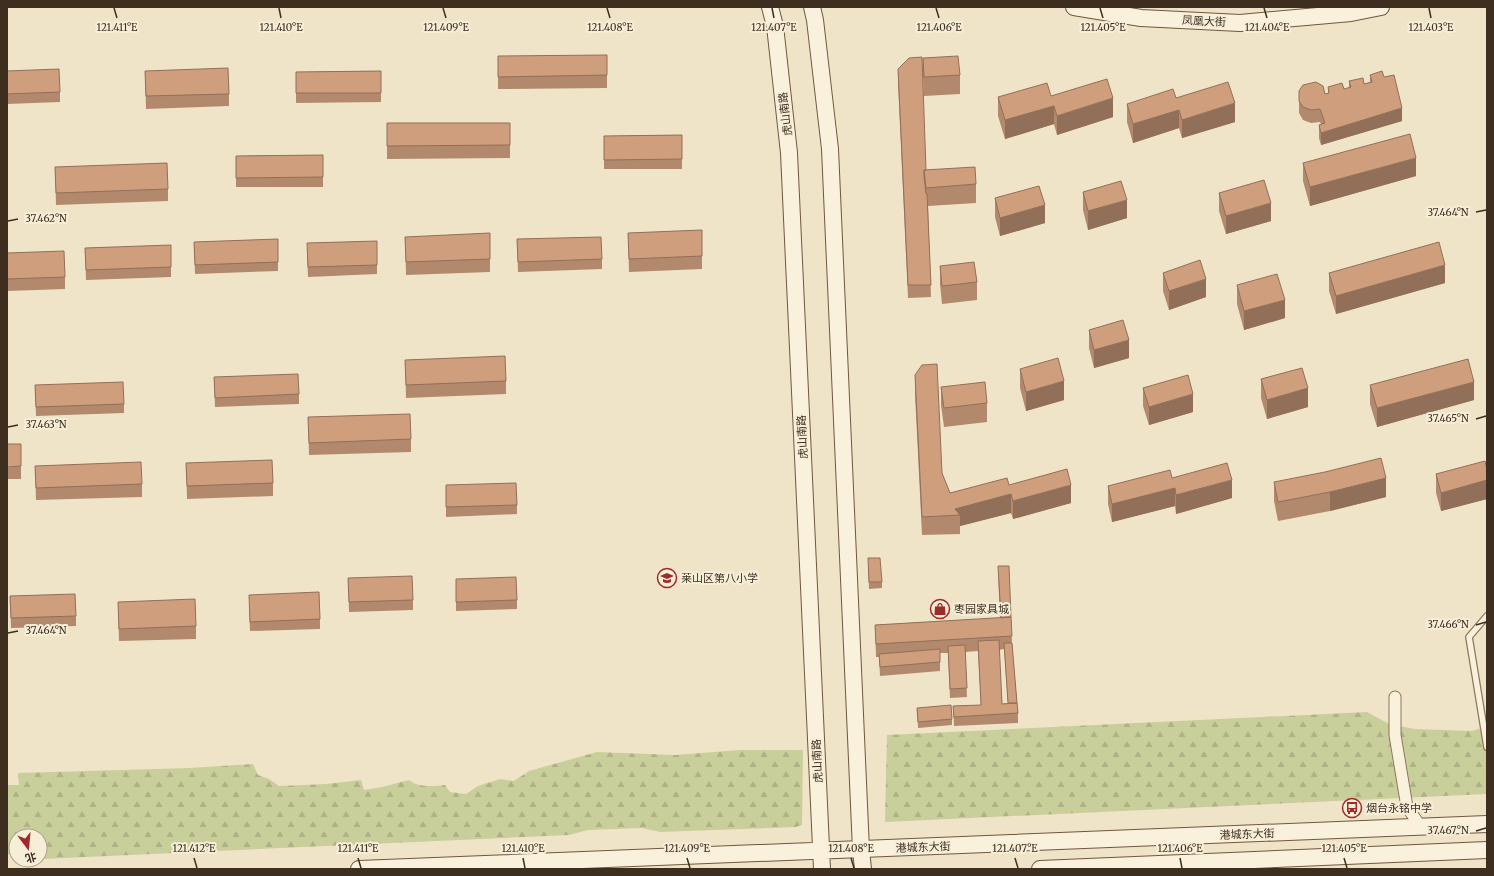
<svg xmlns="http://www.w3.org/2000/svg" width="1494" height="876" viewBox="0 0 1494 876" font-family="Merriweather,'Noto Sans SC',serif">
  <defs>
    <pattern id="forest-firs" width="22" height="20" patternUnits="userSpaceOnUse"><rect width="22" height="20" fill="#c9cf9b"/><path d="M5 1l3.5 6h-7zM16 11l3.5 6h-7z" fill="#aeb285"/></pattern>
  </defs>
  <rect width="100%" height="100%" fill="#f0e4c8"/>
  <!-- forest -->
  <path fill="url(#forest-firs)" d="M1367 712 1389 724 1415 729 1472 731 1487 726V794L885 822 887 735Z
    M740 750H803L802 825 796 827 660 832 642 828 588 830 569 835 43 859H40V836H16V854L7 855V785H19L18 773 189 768 253 764 258 775 269 779 279 786 326 784 361 780 364 790 382 787 409 780C419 788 432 786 445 785L450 792 466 794 478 786 500 779 514 781 529 771 597 752 675 755Z"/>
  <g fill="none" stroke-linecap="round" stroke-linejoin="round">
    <!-- lane casing -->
    <g stroke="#8d765c" stroke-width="8">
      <path id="lane" d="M1487 616 1469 637 1487 747"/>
    </g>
    <!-- street casing -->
    <g stroke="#8d765c" stroke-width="13">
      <path id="street" d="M1395 697V735L1407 807 1421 827"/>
    </g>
    <!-- secondary casing -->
    <g stroke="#6f573f" stroke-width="18">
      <path id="secondary" d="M770 7 775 26 789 153 822 869
        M812 7 815 20 830 149 861 850 863 869
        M1074 7 1141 18 1240 23 1351 13 1381 7
        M359 869 1487 824
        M1040 869 1487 850"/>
    </g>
    <!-- lane -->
    <use href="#lane" stroke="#faf1dc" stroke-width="5.5"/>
    <!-- street -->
    <use href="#street" stroke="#faf1dc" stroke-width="11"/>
    <!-- secondary -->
    <use href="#secondary" stroke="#faf1dc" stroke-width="16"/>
  </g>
  <!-- wall -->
  <path fill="#b2896c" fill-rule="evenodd" d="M498 56 607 75V88L498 89Z
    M923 58 960 75V94L924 96 923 77Z
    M898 69 926 170 976 184V203L928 206 931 297 908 298 898 82Z
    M7 71 60 92V102L7 104Z
    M145 71 229 94V106L146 109Z
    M381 71V102L296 103V72Z
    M1370 75 1384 77 1402 121 1321 145 1319 138V125L1321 124 1320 122 1311 123 1303 120 1299 113V91L1325 94H1328V87L1344 89 1349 88V81L1364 84 1370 82Z
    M1051 96 1113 117 1057 135 1054 124 1005 139 998 116V97Z
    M1176 98 1235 122 1182 138 1179 128 1133 143 1127 122V104Z
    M387 123H510V158L387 159Z
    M682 135V169H604V136Z
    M323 155V187H236V156Z
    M1303 163 1416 176 1310 206 1303 181Z
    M55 167 168 189V201L56 205Z
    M1083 192 1127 218 1088 230 1083 210Z
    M1219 193 1271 221 1226 234 1219 211Z
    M995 198 1045 223 1000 236 995 217Z
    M628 233 702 256V269L629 272Z
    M405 237 490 259V272L406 275Z
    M517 239 602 259V269L518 272Z
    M194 242 278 262V271L195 274Z
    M85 248 171 267V277L86 280Z
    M7 253 65 277V289L7 291Z
    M307 253 377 265V274L308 277Z
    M940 266 977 282V300L942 304 940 284Z
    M1163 273 1206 297 1169 310 1163 291Z
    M1329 273 1445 283 1336 314 1329 291Z
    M1237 285 1285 318 1244 330 1237 304Z
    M1089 330 1129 358 1094 368 1089 348Z
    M405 360 506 381V394L406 398Z
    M1020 369 1064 400 1026 411 1020 388Z
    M915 375 942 473 950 493 1009 485 1071 503 1013 519 1011 513 960 526V534L922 535 915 394Z
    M214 377 299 394V404L215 407Z
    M1261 379 1308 407 1267 419 1261 398Z
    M35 385 124 404V413L36 416Z
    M1370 385 1474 400 1377 427 1370 404Z
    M941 387 987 403V422L944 427 941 405Z
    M1143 388 1193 412 1149 425 1143 406Z
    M308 417 411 439V452L309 455Z
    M7 444 21 466V479H7Z
    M186 463 273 483V496L187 499Z
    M35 466 142 484V497L36 500Z
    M1487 470V499L1441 511 1436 493V474Z
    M1172 478 1232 498 1176 514 1175 506 1112 522 1108 504V486Z
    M1274 482 1386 497 1330 511 1278 521 1274 501Z
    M446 485 517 505V514L446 517Z
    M868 565 882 582V588L869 589Z
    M998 572 1011 617 1012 643 1018 713V723L954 726 953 706 981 705 978 651 965 652 967 697 950 698 948 653H940V671L880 676 879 657H876L875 625 1000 618ZM1004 649 1008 703 1002 704 999 650Z
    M348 578 413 600V610L349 612Z
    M456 579 517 600V609L456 611Z
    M10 596 76 616V626L11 628Z
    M118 602 196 626V639L119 641Z
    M249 605 320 619V629L250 631Z
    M917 708 952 719V725L918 728Z"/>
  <!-- shaded-wall -->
  <path fill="#916f58" d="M1113 98V117L1057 135V116Z
    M1235 103V122L1182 138V120Z
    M1054 106V124L1005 139V120Z
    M1402 108V121L1321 145V133Z
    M1179 110V128L1133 143V124Z
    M1416 158V176L1310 206V187Z
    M1127 200V218L1088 230V211Z
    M1271 203V221L1226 234V216Z
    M1045 205V223L1000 236V218Z
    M1445 265V283L1336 314V296Z
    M1206 279V297L1169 310V291Z
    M1285 300V318L1244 330V311Z
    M1129 340V358L1094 368V350Z
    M1064 381V400L1026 411V392Z
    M1474 382V400L1377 427V408Z
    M1308 388V407L1267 419V400Z
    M1193 394V412L1149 425V407Z
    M1386 478V497L1330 511V492Z
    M1232 480V498L1176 514V495Z
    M1487 480V499L1441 511V493Z
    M1071 485V503L1013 519V501Z
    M1175 488V506L1112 522V504Z
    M1011 494V513L960 526V515L955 509Z"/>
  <!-- building -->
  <path fill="#cf9f7d" stroke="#916f58" d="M607 55V75L498 77V56Z
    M958 56 960 75 924 77 923 58Z
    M922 57 926 170H924V176L926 194H927L931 285H908L898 69 909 58Z
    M228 68 229 94 146 96 145 71Z
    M59 69 60 92 7 94V71Z
    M381 71V93H296V72Z
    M1382 71 1384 77 1394 75 1402 108 1321 133 1319 125 1325 123 1320 109 1311 110 1303 107 1299 101V91L1303 85 1316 82 1323 86 1325 94 1329 93 1328 87 1342 83 1344 89 1351 87 1349 81 1363 78 1364 84 1372 82 1370 75Z
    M1107 79 1113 98 1057 116 1054 106 1005 120 998 97 1047 83 1051 96Z
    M1228 82 1235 103 1182 120 1179 110 1133 124 1127 104 1173 89 1176 98Z
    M387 123H510V145L387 146Z
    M1410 134 1416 158 1310 187 1303 163Z
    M682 135V159L604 160V136Z
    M323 155V177L236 178V156Z
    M167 163 168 189 56 193 55 167Z
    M975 167 976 184 926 188 924 170Z
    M1264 180 1271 203 1226 216 1219 193Z
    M1121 181 1127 200 1088 211 1083 192Z
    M1039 186 1045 205 1000 218 995 198Z
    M702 230V256L629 259 628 233Z
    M490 233V259L406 262 405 237Z
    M601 237 602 259 518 262 517 239Z
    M278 239V262L195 265 194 242Z
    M377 241V265L308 267 307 243Z
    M1439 242 1445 265 1336 296 1329 273Z
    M171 245V267L86 270 85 248Z
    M64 251 65 277 7 279V253Z
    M1200 260 1206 279 1169 291 1163 273Z
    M974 262 977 282 942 286 940 266Z
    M1277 274 1285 300 1244 311 1237 285Z
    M1123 320 1129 340 1094 350 1089 330Z
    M505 356 506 381 406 385 405 360Z
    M1058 358 1064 381 1026 392 1020 369Z
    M1468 359 1474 382 1377 408 1370 385Z
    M937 364 942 473 950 493 1007 478 1009 485 1067 469 1071 485 1013 501 1011 494 955 509 960 515 922 517 915 375 922 365Z
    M1302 368 1308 388 1267 400 1261 379Z
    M298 374 299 394 215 398 214 377Z
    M1188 375 1193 394 1149 407 1143 388Z
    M123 382 124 404 36 407 35 385Z
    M985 382 987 403 944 408 941 387Z
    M410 414 411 439 309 443 308 417Z
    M7 444H21V466L7 467Z
    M1381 458 1386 478 1330 492 1278 502 1274 482 1325 472Z
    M272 460 273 483 187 486 186 463Z
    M1485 461 1487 470V480L1441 493 1436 474Z
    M141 462 142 484 36 488 35 466Z
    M1227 463 1232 480 1176 495 1175 488 1112 504 1108 486 1170 470 1172 478Z
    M516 483 517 505 446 507V485Z
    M868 558H880L882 582H869Z
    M998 566H1009L1011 617 1001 618Z
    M412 576 413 600 349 602 348 578Z
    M516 577 517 600 456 602V579Z
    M319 592 320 619 250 622 249 595Z
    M75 594 76 616 11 618 10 596Z
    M195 599 196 626 119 629 118 602Z
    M1011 617 1012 636 876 644 875 625Z
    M999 640 1002 704 1017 703 1018 713 954 717 953 706 981 705 978 641Z
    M1004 643H1012L1017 703H1008Z
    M965 645 967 688 950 689 948 646Z
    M940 649V662L880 667 879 654Z
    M951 705 952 719 918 722 917 708Z"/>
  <!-- ticks -->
  <path fill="none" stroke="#3d2e20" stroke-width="1.5" d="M114 8 117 18M279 8 281 18M443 8 446 18M607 8 610 18M772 8 774 18M936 8 939 18M1100 8 1103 18M1264 8 1267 18M1429 8 1431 18M1476 212 1486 210M8 221 18 219M1476 419 1486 416M8 427 18 425M1476 625 1486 622M8 633 18 631M1476 831 1486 828M194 858 197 868M358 858 361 868M523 858 525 868M687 858 690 868M851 858 854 868M1015 858 1018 868M1180 858 1182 868M1344 858 1347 868"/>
  <!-- icons -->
  <defs>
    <g id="school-ring" transform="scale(1)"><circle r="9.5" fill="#f7eed8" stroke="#9e2a2b" stroke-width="1.5"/><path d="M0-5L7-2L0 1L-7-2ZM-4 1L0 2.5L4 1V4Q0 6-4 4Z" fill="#9e2a2b"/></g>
    <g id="shop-ring" transform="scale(1)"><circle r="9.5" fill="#f7eed8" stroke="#9e2a2b" stroke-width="1.5"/><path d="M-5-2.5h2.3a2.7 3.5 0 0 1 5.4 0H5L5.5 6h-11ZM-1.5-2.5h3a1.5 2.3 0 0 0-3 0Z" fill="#9e2a2b"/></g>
    <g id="bus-ring" transform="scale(1)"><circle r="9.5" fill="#f7eed8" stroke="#9e2a2b" stroke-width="1.5"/><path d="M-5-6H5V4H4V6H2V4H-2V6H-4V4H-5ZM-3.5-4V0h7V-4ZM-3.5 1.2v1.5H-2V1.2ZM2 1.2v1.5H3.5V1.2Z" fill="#9e2a2b"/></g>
  </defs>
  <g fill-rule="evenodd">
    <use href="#school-ring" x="667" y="578"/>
    <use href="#shop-ring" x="940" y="609"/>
    <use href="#bus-ring" x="1352" y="808"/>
  </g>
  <g text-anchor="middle" stroke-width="4" stroke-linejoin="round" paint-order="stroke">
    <!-- street labels -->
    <g font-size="11" fill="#3d2e20" stroke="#f7eed8">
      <text transform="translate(1204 21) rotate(3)" y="4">凤凰大街</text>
      <text transform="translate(785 114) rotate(-97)" y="4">虎山南路</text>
      <text transform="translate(802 437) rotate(-93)" y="4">虎山南路</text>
      <text transform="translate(817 761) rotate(-93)" y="4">虎山南路</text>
      <text transform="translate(1247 834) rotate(-2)" y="4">港城东大街</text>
      <text transform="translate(923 847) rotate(-2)" y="4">港城东大街</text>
    </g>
    <!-- poi labels -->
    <g font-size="11" fill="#3d2e20" stroke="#f7eed8" text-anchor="start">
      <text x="681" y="582">莱山区第八小学</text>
      <text x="954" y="613">枣园家具城</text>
      <text x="1366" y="812">烟台永铭中学</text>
    </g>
  </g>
  <g font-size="10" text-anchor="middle" fill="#3d2e20" stroke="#f7eed8" stroke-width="4" stroke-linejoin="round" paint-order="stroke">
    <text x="117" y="31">121.411°E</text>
    <text x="281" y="31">121.410°E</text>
    <text x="446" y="31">121.409°E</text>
    <text x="610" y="31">121.408°E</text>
    <text x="774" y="31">121.407°E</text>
    <text x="939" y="31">121.406°E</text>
    <text x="1103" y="31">121.405°E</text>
    <text x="1267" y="31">121.404°E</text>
    <text x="1431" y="31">121.403°E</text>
    <text x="1448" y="216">37.464°N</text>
    <text x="46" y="222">37.462°N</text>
    <text x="1448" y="422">37.465°N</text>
    <text x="46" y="428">37.463°N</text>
    <text x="1448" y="628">37.466°N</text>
    <text x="46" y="634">37.464°N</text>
    <text x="1448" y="834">37.467°N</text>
    <text x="194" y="852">121.412°E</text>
    <text x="358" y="852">121.411°E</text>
    <text x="523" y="852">121.410°E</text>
    <text x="687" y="852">121.409°E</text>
    <text x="851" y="852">121.408°E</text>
    <text x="1015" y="852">121.407°E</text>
    <text x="1180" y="852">121.406°E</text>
    <text x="1344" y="852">121.405°E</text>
  </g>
  <!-- border -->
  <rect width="1494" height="876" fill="none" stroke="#3d2e20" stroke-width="16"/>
  <!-- north arrow -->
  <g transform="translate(28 848) rotate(164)"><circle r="19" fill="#f7eed8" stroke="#ada18e"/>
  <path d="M0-3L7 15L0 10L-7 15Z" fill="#9e2a2b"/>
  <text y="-6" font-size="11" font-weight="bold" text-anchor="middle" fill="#3d2e20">北</text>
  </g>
</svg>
